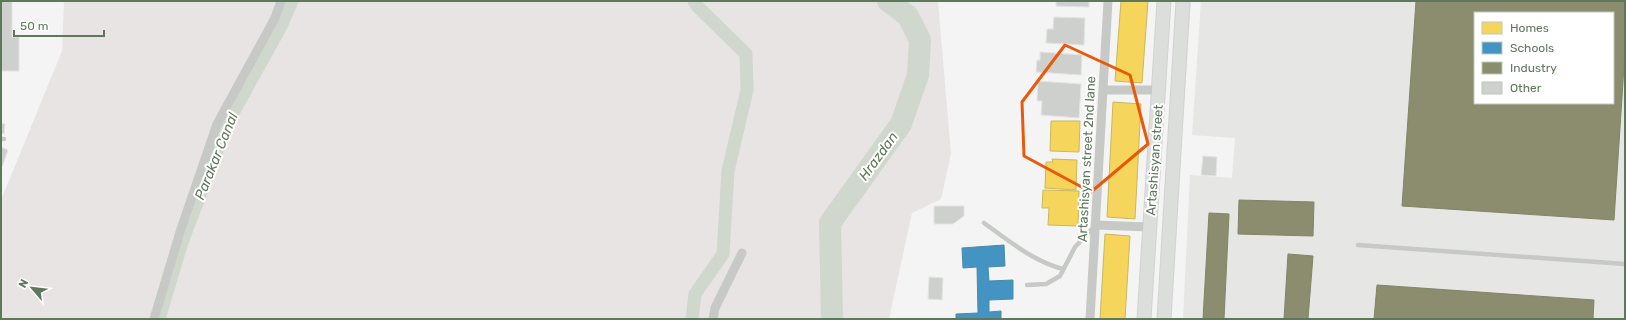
<svg xmlns="http://www.w3.org/2000/svg" width="1626" height="320" viewBox="0 0 1626 320" font-family="Rubik,sans-serif">
  <rect width="100%" height="100%" fill="#f5f4f5"/>
  <!-- built -->
  <path fill="#e6e6e5" fill-rule="evenodd" d="M1201 1H1625V319H1183L1190 175 1232 178 1235 138 1192 135ZM1475 13H1613V103H1475Z"/>
  <!-- green -->
  <path fill="#e8e4e3" d="M64 1H938L951 154 941 199 912 213 889 319H1V200L62 51Z
    M1188 1H1191L1182 134 1179 133Z"/>
  <!-- homes -->
  <path fill="#f6d55c" stroke="#c8b95c" d="M1121 1H1148L1142 83 1115 81Z
    M1113 102 1141 104 1135 219 1107 217Z
    M1051 121H1080L1079 152 1050 151Z
    M1052 159 1077 160 1076 190 1045 188 1046 162H1053Z
    M1043 190 1079 191 1078 226 1048 225 1049 208H1042Z
    M1105 234 1130 236 1125 319H1100Z"/>
  <!-- schools -->
  <path fill="#4393c3" stroke="#4b8ba4" d="M1004 245 1005 266 988 267 989 281 1013 280V299L989 300V312L1001 311V319H956V314L978 313 977 267 963 268 962 248Z"/>
  <!-- industry -->
  <path fill="#8c8c6e" stroke="#7e8669" fill-rule="evenodd" d="M1416 1H1625V51L1614 220 1402 206ZM1475 13H1613V103H1475Z
    M1239 200 1314 202 1313 236 1238 234Z
    M1209 213 1229 214 1224 319H1203Z
    M1288 254 1313 256 1308 319H1284Z
    M1377 285 1594 300 1593 319H1374Z"/>
  <g fill="none" stroke-linecap="round" stroke-linejoin="round">
    <!-- canal -->
    <path stroke="#d0d7cd" stroke-width="13" d="M159 319 182 242 229 120 280 28 292 1
      M692 319 695 294 723 254 728 171 747 90 746 54 697 6 694 1"/>
    <!-- river -->
    <path stroke="#d0d7cd" stroke-width="22" d="M832 319 830 223 901 124 918 75 920 40 908 16 888 1"/>
  </g>
  <!-- building -->
  <path fill="#ced0ce" stroke="#e4e4e4" d="M1 1H12V37H19V71H1Z
    M1056 1H1089V7L1056 6Z
    M1054 17 1085 18 1084 45 1046 43 1047 29H1053Z
    M1040 52 1082 55 1081 75 1036 72 1037 60H1040Z
    M1038 81 1081 84 1079 118 1041 115 1042 101H1037Z
    M1 123 5 124 4 134 1 133Z
    M1 147 8 150 2 167 1 166Z
    M1203 156 1217 157 1216 176 1201 175Z
    M934 206H964V216L953 224H934Z
    M929 277 943 278 942 300 928 299Z"/>
  <g fill="none" stroke-linecap="round" stroke-linejoin="round">
    <!-- secondary casing -->
    <g stroke="#d1d2d1" stroke-width="15">
      <path id="secondary" d="M1144 319 1164 1
        M1164 319 1183 1"/>
    </g>
    <!-- lane -->
    <path stroke="#c6c9c5" stroke-width="4.5" d="M1 139H4
      M984 223C1009 241 1033 261 1063 269
      M1358 245 1625 264
      M1027 285 1046 284 1060 276 1075 247 1094 227"/>
    <!-- street -->
    <path stroke="#c6c9c5" stroke-width="9" d="M1103 90H1158
      M1095 225 1149 227
      M154 319 180 232 217 124 275 18 281 1
      M713 319 715 308 742 253
      M1090 319 1108 1"/>
    <!-- secondary -->
    <use href="#secondary" stroke="#dcdedc" stroke-width="13"/>
  </g>
  <!-- marked area -->
  <path fill="none" stroke="#e8590c" stroke-width="3" stroke-linejoin="round" d="M1065 45 1130 75 1148 144 1091 192 1024 156 1022 102Z"/>
  <g text-anchor="middle" stroke-width="4" stroke-linejoin="round" paint-order="stroke">
    <!-- street labels -->
    <g font-size="13" fill="#5e785d" stroke="#fff">
      <text transform="translate(1086 159) rotate(-87)" y="5">Artashisyan street 2nd lane</text>
      <text transform="translate(1154 160) rotate(-86)" y="5">Artashisyan street</text>
    </g>
    <!-- water labels -->
    <g font-size="14" font-style="italic" fill="#63795c" stroke="#fff">
      <text transform="translate(216 156) rotate(-68)" y="5">Parakar Canal</text>
      <text transform="translate(878 156) rotate(-54)" y="5">Hrazdan</text>
    </g>
  </g>
  <!-- border -->
  <rect width="1626" height="320" fill="none" stroke="#5e785d" stroke-width="4"/>
  <!-- legend -->
  <rect x="1474" y="12" width="140" height="92" fill="#ffffff" stroke="#bfc9be"/>
  <rect x="1482" y="22" width="20" height="12" fill="#f6d55c" stroke="#bfc9be"/>
  <text x="1510" y="32" font-size="12" fill="#5e785d">Homes</text>
  <rect x="1482" y="42" width="20" height="12" fill="#4393c3" stroke="#bfc9be"/>
  <text x="1510" y="52" font-size="12" fill="#5e785d">Schools</text>
  <rect x="1482" y="62" width="20" height="12" fill="#8c8c6e" stroke="#bfc9be"/>
  <text x="1510" y="72" font-size="12" fill="#5e785d">Industry</text>
  <rect x="1482" y="82" width="20" height="12" fill="#ced0ce" stroke="#bfc9be"/>
  <text x="1510" y="92" font-size="12" fill="#5e785d">Other</text>
  <!-- north arrow -->
  <g transform="translate(32 288) rotate(298)" stroke="#ffffff" stroke-width="3" paint-order="stroke">
  <path d="M0-3L7 15L0 10L-7 15Z" fill="#5e785d"/>
  <text y="-6" font-size="11" font-weight="bold" text-anchor="middle" fill="#5e785d">N</text>
  </g>
  <!-- scale -->
  <path d="M14 30v6h90v-6" fill="none" stroke="#5e785d" stroke-width="2"/>
  <text x="20" y="30" font-size="12" fill="#5e785d" stroke="#ffffff" stroke-width="3" paint-order="stroke">50 m</text>
</svg>
